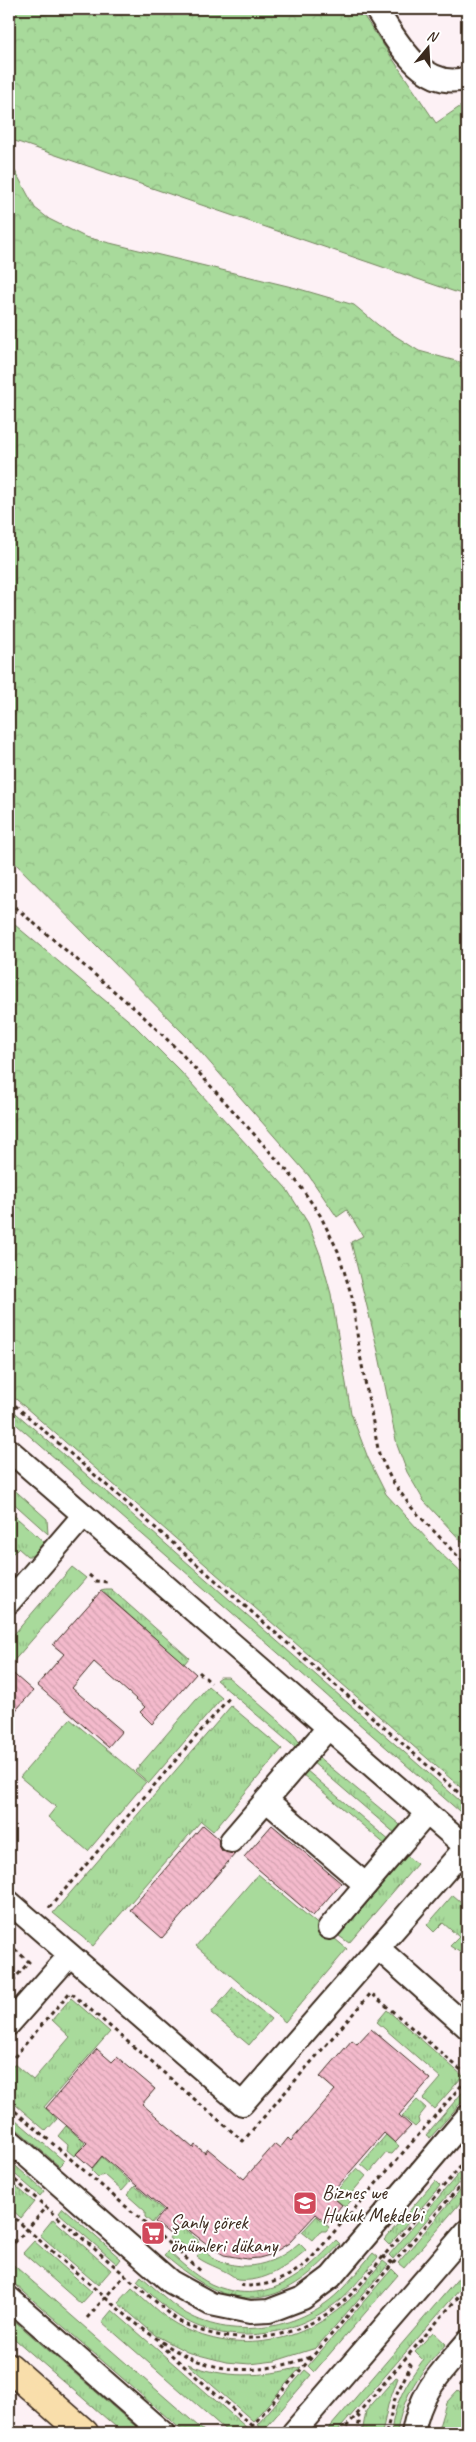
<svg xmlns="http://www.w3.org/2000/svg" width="476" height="2442" viewBox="0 0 476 2442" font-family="Caveat,sans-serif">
  <defs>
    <pattern id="grass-tufts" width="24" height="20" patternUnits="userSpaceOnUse" patternTransform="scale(1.25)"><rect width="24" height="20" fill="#a8da9b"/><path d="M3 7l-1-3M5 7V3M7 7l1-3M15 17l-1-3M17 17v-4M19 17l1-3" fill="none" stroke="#92bb85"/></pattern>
    <pattern id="forest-crowns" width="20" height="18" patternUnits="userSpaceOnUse" patternTransform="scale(1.25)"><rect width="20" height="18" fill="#a8da9b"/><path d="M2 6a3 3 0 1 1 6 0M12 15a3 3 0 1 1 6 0" fill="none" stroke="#92bb85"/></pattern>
    <pattern id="park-dots" width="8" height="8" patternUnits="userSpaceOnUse" patternTransform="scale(1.25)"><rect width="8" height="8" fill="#a8da9b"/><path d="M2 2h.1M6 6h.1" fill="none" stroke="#92bb85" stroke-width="1.8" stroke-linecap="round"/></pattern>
    <pattern id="building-back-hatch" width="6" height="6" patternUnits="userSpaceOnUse" patternTransform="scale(1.25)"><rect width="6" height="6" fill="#f4bacc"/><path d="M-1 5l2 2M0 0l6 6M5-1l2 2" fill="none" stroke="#d2a0af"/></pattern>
  </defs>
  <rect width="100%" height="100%" fill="#fdf1f5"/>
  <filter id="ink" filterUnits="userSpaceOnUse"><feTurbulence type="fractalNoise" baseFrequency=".02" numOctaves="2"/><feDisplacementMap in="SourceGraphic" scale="10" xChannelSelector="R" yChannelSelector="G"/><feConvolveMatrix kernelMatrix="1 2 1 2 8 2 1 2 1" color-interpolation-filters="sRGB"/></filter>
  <g filter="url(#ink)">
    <!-- grass -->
    <path fill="url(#grass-tufts)" stroke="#72825c" d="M9 1407 467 1807V1818L9 1418Z
      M9 1485 47 1519 48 1534 9 1499Z
      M9 1511 44 1542 32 1556H27L18 1548 9 1557Z
      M72 1567 86 1578 11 1664 9 1640Z
      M105 1589H111L189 1658 184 1664 101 1590Z
      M220 1677H228L293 1733 299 1742 297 1749 216 1680Z
      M208 1686 222 1698 149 1783 135 1771Z
      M231 1706 282 1749 213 1831 201 1821 93 1946 53 1913Z
      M317 1756 399 1824 401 1827 397 1835 311 1761Z
      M306 1770 391 1842 387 1846 302 1774Z
      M407 1856 417 1864 349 1943 339 1936Z
      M453 1895 467 1907V1948L461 1953 450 1946 459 1937 443 1923 434 1932 427 1925Z
      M71 1998 110 2032 44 2107 57 2119 46 2131 9 2099V2070L14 2064 33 2080 70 2037 52 2020Z
      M387 2010 463 2076 434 2109 423 2099 441 2078 377 2022Z
      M467 2087V2096L430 2138 426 2135Z
      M417 2100 426 2108 418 2118 419 2123 415 2127 402 2116Z
      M9 2114 64 2161 59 2166 9 2122Z
      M66 2126 85 2143 74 2156 67 2150 68 2145 58 2136Z
      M386 2135 399 2146 392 2154 386 2153 370 2172 361 2164Z
      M102 2157 130 2182 122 2191 104 2175 98 2177 91 2170Z
      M9 2160 44 2191 40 2196 9 2169Z
      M467 2164V2173L393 2259 389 2255Z
      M357 2168 366 2176 350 2195 352 2200 345 2207 332 2196Z
      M9 2180 34 2202 21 2218 9 2207Z
      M435 2181 440 2186 389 2245 384 2240Z
      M467 2182V2195L404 2268 398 2263Z
      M135 2186 163 2210 152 2223 145 2217V2211L127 2195Z
      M63 2208 121 2259 117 2264 59 2213Z
      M317 2216 329 2227 326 2231H320L312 2240 302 2232Z
      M53 2219 111 2270 98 2285 40 2235Z
      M180 2225 199 2241 191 2251 181 2243 176 2244 169 2238Z
      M336 2240 340 2244C279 2312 234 2316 164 2255L168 2251C181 2263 195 2276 211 2284 264 2308 303 2277 336 2240Z
      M34 2241 92 2292 81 2304 23 2253Z
      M299 2243 306 2250C286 2267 265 2283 237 2280 229 2270 208 2266 197 2257L203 2250C234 2276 271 2268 299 2243Z
      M373 2253 378 2257C366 2271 354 2288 340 2300 295 2336 232 2348 181 2318 165 2308 151 2294 137 2281L141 2276C155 2288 167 2301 182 2311 229 2341 298 2331 338 2293 351 2281 361 2266 373 2253Z
      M9 2261 206 2433H185L9 2279Z
      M383 2261 388 2265 316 2348 275 2361 250 2364 226 2362 187 2352 155 2335 118 2303 132 2288C146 2300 159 2314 176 2324 231 2355 298 2346 345 2304 359 2292 371 2275 383 2261Z
      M467 2268V2281L336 2433H325Z
      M392 2269 398 2275 314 2372 308 2366Z
      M112 2310 247 2428 242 2433H229L102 2322Z
      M9 2316 143 2433H144H123L9 2334Z
      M433 2332 446 2344C420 2373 403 2393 397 2433H391C394 2404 406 2383 423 2360L415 2352Z
      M188 2364C225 2379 263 2377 301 2367L253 2421Z
      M305 2370 311 2375 264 2430 257 2425Z
      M396 2377 398 2378 388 2405 382 2433H362L366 2411Z
      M458 2390 467 2398V2433H437L446 2403Z"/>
    <!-- forest -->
    <path fill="url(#forest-crowns)" stroke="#72825c" d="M9 9H359L436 123 467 102V296L9 139Z
      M9 166 15 171 35 208 49 219 85 237 296 288 354 305 378 325 419 351 467 364V1547L424 1501 407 1472 397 1445 378 1351 351 1242 363 1236 347 1210 337 1217 309 1176 191 1041 9 857Z
      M9 920 133 1024 181 1072 286 1188 308 1223 321 1257 331 1294 351 1413 368 1458 386 1494 438 1551 467 1578V1793L9 1393Z"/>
    <!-- park -->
    <path fill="url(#park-dots)" stroke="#72825c" d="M233 1987 271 2019 249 2045 211 2013Z"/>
    <!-- pitch -->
    <path fill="#a8da9b" stroke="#72825c" d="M70 1719 146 1782 88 1851 48 1817 56 1807 20 1777Z
      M258 1874 347 1949 285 2022 196 1946Z"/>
    <!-- building -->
    <path fill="url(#building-back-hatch)" stroke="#3b2a1e" d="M101 1591 196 1674 152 1724 140 1712 145 1707 94 1662 72 1688 122 1731 108 1747 37 1685 64 1654 53 1645Z
      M9 1670 33 1691 9 1718Z
      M203 1825 218 1838 219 1845 222 1851 235 1854 162 1938 130 1910Z
      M272 1825 341 1883 313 1916 244 1857Z
      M371 2029 430 2079 399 2115 411 2126 395 2143 384 2133 330 2195 342 2205 327 2223 316 2214 289 2243 270 2255 259 2258 247 2259 224 2255 212 2248 181 2224 171 2235 155 2222 165 2210 102 2156 92 2168 76 2154 87 2143 46 2108 97 2049 112 2062 117 2057 155 2089 142 2104 193 2148 195 2145 205 2153 208 2149 244 2179 275 2144 280 2148 288 2138 291 2141 335 2090 320 2077 352 2040 357 2044Z"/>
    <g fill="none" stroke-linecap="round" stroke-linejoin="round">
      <!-- minor casing -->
      <g stroke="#3b2a1e" stroke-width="26">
        <path id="minor" d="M376 9C395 38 423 93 467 78
          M9 1450 467 1848
          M9 1602 84 1515
          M266 1800 366 1885
          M231 1841 328 1728
          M9 1902 242 2104 466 1847
          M329 1928 427 1813
          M378 1948 467 2027
          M9 2024 70 1955
          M9 2140 171 2282 211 2304 250 2312 269 2311 303 2298 331 2277 467 2117
          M9 2298 163 2433
          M293 2433 467 2231
          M413 2433C421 2390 440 2374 467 2342"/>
      </g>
      <!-- major casing -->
      <g stroke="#3b2a1e" stroke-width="31">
        <path id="major" d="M9 2367 84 2433"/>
      </g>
      <!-- path -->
      <path stroke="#3b2a1e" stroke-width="3" stroke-dasharray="4 4" stroke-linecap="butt" d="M9 902 141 1014 180 1052 298 1183 320 1215 338 1251 352 1297 360 1355 379 1454 391 1479 411 1507 467 1566
        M9 1400 467 1800
        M89 1575 96 1581 108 1582
        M199 1672 211 1683
        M49 1908 229 1698
        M9 1944 29 1962 9 1985
        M9 2063 70 1992 243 2141 371 1993 467 2075V2079L308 2262C288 2279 264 2289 238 2285
        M9 2106 202 2272
        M9 2175 177 2320C232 2350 295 2342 343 2302 361 2286 377 2263 393 2245 418 2216 442 2188 467 2159
        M9 2213C39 2240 70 2267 101 2294 170 2354 218 2391 313 2356
        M9 2249 47 2207
        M383 2256 393 2264
        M87 2318 125 2275
        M159 2344 252 2426
        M460 2383 467 2389
        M357 2415 360 2418 357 2433
        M246 2433 467 2178
        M341 2433 467 2287
        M386 2433 396 2395 411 2365 405 2359"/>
      <!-- minor -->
      <use href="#minor" stroke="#fff" stroke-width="22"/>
      <!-- major -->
      <use href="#major" stroke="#f9deab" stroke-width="28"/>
    </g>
  </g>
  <!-- icons -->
  <defs>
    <g id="school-square" transform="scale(1.25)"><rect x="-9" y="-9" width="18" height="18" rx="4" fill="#d1495b" stroke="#fff"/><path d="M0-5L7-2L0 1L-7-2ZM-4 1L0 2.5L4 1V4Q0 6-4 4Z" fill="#fff"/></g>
    <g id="supermarket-square" transform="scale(1.25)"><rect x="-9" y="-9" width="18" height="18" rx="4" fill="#d1495b" stroke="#fff"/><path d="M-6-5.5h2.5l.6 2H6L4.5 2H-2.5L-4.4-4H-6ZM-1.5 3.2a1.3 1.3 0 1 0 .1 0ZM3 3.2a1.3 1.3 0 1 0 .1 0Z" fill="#fff"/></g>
  </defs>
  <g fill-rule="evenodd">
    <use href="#school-square" x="305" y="2203"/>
    <use href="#supermarket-square" x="153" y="2233"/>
  </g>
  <g text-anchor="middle" stroke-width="4" stroke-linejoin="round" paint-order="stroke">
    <!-- poi labels -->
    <g font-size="20" fill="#3b2a1e" stroke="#fff" text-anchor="start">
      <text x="322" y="2199">Biznes we<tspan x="322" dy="23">Hukuk Mekdebi</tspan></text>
      <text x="170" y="2229">Şanly çörek<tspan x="170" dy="23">önümleri dükany</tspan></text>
    </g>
  </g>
  <!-- margin -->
  <rect width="476" height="2442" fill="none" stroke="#fff" stroke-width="30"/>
  <rect x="15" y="15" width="446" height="2412" fill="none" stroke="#3b2a1e" stroke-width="2" filter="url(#ink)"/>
  <!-- north arrow -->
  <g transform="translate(428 48) rotate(18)" stroke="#ffffff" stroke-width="4" paint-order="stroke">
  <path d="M0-4L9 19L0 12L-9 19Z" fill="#3b2a1e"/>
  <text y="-8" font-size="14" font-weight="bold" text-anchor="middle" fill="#3b2a1e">N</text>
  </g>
</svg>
